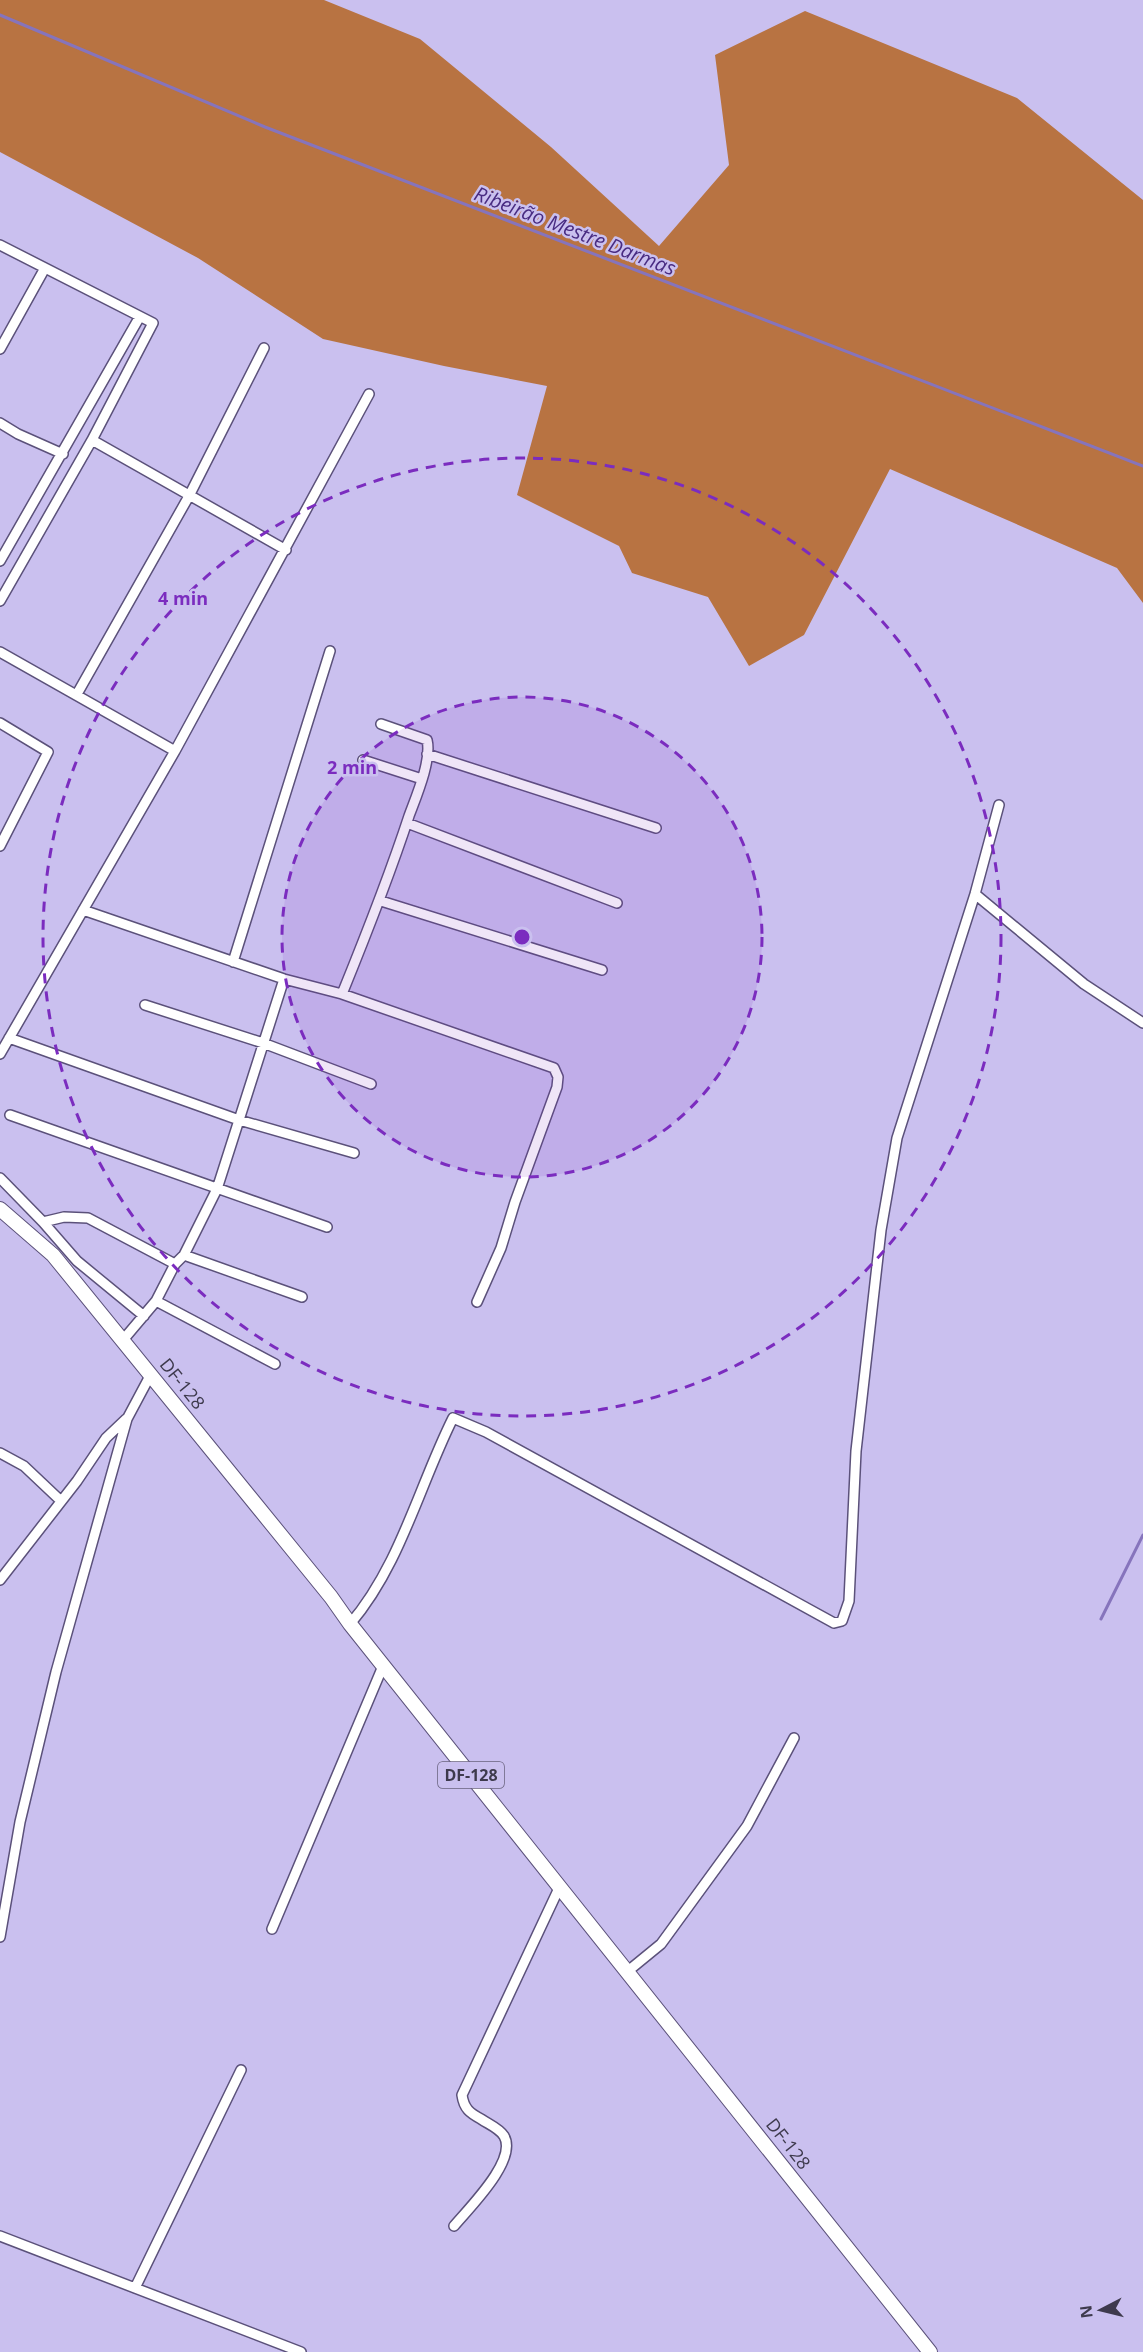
<svg xmlns="http://www.w3.org/2000/svg" width="1143" height="2352" viewBox="0 0 1143 2352" font-family="'Open Sans',sans-serif">
  <rect width="100%" height="100%" fill="#cac0ef"/>
  <!-- forest -->
  <path fill="#b87342" d="M0 0H324L420 39 551 147 659 246 729 165 715 55 805 11 1017 98 1143 200V603L1117 568 890 469 804 635 749 666 708 597 632 573 619 546 517 495 547 386 444 366 323 339 198 258 0 152Z"/>
  <g fill="none" stroke-linecap="round" stroke-linejoin="round">
    <!-- stream -->
    <path stroke="#8674bc" stroke-width="3" d="M0 15 265 127 1143 466
      M1101 1619 1143 1535"/>
    <!-- street casing -->
    <g stroke="#5b517a" stroke-width="12">
      <path id="street" d="M0 245 153 323 92 440 0 601
        M0 349 45 268
        M0 423 18 434 63 454
        M92 440 286 550
        M0 561 139 318
        M0 652 175 751
        M77 694 189 496 264 348
        M0 723 48 752 0 846
        M427 754 656 828
        M363 760 422 779
        M407 823 617 903
        M975 894 1084 984 1143 1023
        M381 901 602 970
        M83 910 284 979 342 994 554 1068 558 1077 557 1087 515 1202 501 1248 477 1302
        M233 962 330 651
        M342 994C366 935 389 877 409 816 416 797 432 760 427 740L381 724
        M145 1005 263 1043 371 1084
        M9 1038 239 1120 354 1153
        M0 1054 175 751 369 394
        M10 1115 327 1227
        M0 1178 43 1222 77 1261 144 1316
        M43 1222 64 1217 88 1218 175 1264
        M184 1255 302 1297
        M156 1301 275 1364
        M123 1340 156 1301 175 1264 184 1255 217 1189 284 979
        M0 1453 24 1466 61 1501
        M0 1580 77 1481 106 1438 126 1419
        M350 1624C400 1566 419 1486 453 1418L486 1432 834 1623 842 1621 849 1601 856 1451 881 1230 897 1138 975 894 999 805
        M272 1929 383 1666
        M0 1937 20 1822 56 1672 127 1419 151 1374
        M628 1971 661 1944 747 1826 794 1738
        M454 2226C469 2208 518 2160 504 2136 499 2128 488 2124 481 2119 470 2113 464 2109 462 2095L560 1886
        M0 2236 301 2352
        M135 2288 241 2070"/>
    </g>
    <!-- primary casing -->
    <g stroke="#5b517a" stroke-width="16">
      <path id="primary" d="M0 1209 53 1255 331 1597 350 1624 930 2352"/>
    </g>
    <!-- street -->
    <use href="#street" stroke="#fff" stroke-width="9"/>
    <!-- primary -->
    <use href="#primary" stroke="#fff" stroke-width="14"/>
  </g>
  <!-- distance rings -->
  <circle cx="522" cy="937" r="240" fill="#7b2cbf" fill-opacity=".12"/>
  <g fill="none" stroke="#7b2cbf" stroke-width="3" stroke-dasharray="10 8">
    <circle cx="522" cy="937" r="240"/>
    <circle cx="522" cy="937" r="479"/>
  </g>
  <g text-anchor="middle" stroke-width="5" stroke-linejoin="round" paint-order="stroke">
    <!-- shield labels -->
    <rect fill="#cac0ef" stroke="#68627e" stroke-width="1.5" x="438" y="1762" width="66" height="26" rx="4.5"/>
    <g font-size="16" font-weight="bold" fill="#3e3a4d">
      <text x="471" y="1781">DF-128</text>
    </g>
    <!-- street labels -->
    <g font-size="18" fill="#3e3a4d" stroke="#cac0ef">
      <text transform="translate(182 1384) rotate(51)" y="6">DF-128</text>
      <text transform="translate(788 2144) rotate(52)" y="6">DF-128</text>
    </g>
    <!-- water labels -->
    <g font-size="20" font-style="italic" fill="#492c82" stroke="#cac0ef">
      <text transform="translate(575 231) rotate(21)" y="7">Ribeirão Mestre Darmas</text>
    </g>
  </g>
  <circle cx="522" cy="937" r="9" fill="#7b2cbf" stroke="#cac0ef" stroke-width="3"/>
  <g font-size="18" text-anchor="middle" font-weight="bold" fill="#7b2cbf" stroke="#cac0ef" stroke-width="5" stroke-linejoin="round" paint-order="stroke">
    <text x="183" y="605">4 min</text>
    <text x="352" y="774">2 min</text>
  </g>
  <!-- north arrow -->
  <g transform="translate(1101 2310) rotate(263)" stroke="#cac0ef" stroke-width="4.5" paint-order="stroke">
  <path d="M0-4.5L10 22L0 15L-10 22Z" fill="#3e3a4d"/>
  <text y="-9" font-size="16" font-weight="bold" text-anchor="middle" fill="#3e3a4d">N</text>
  </g>
</svg>
